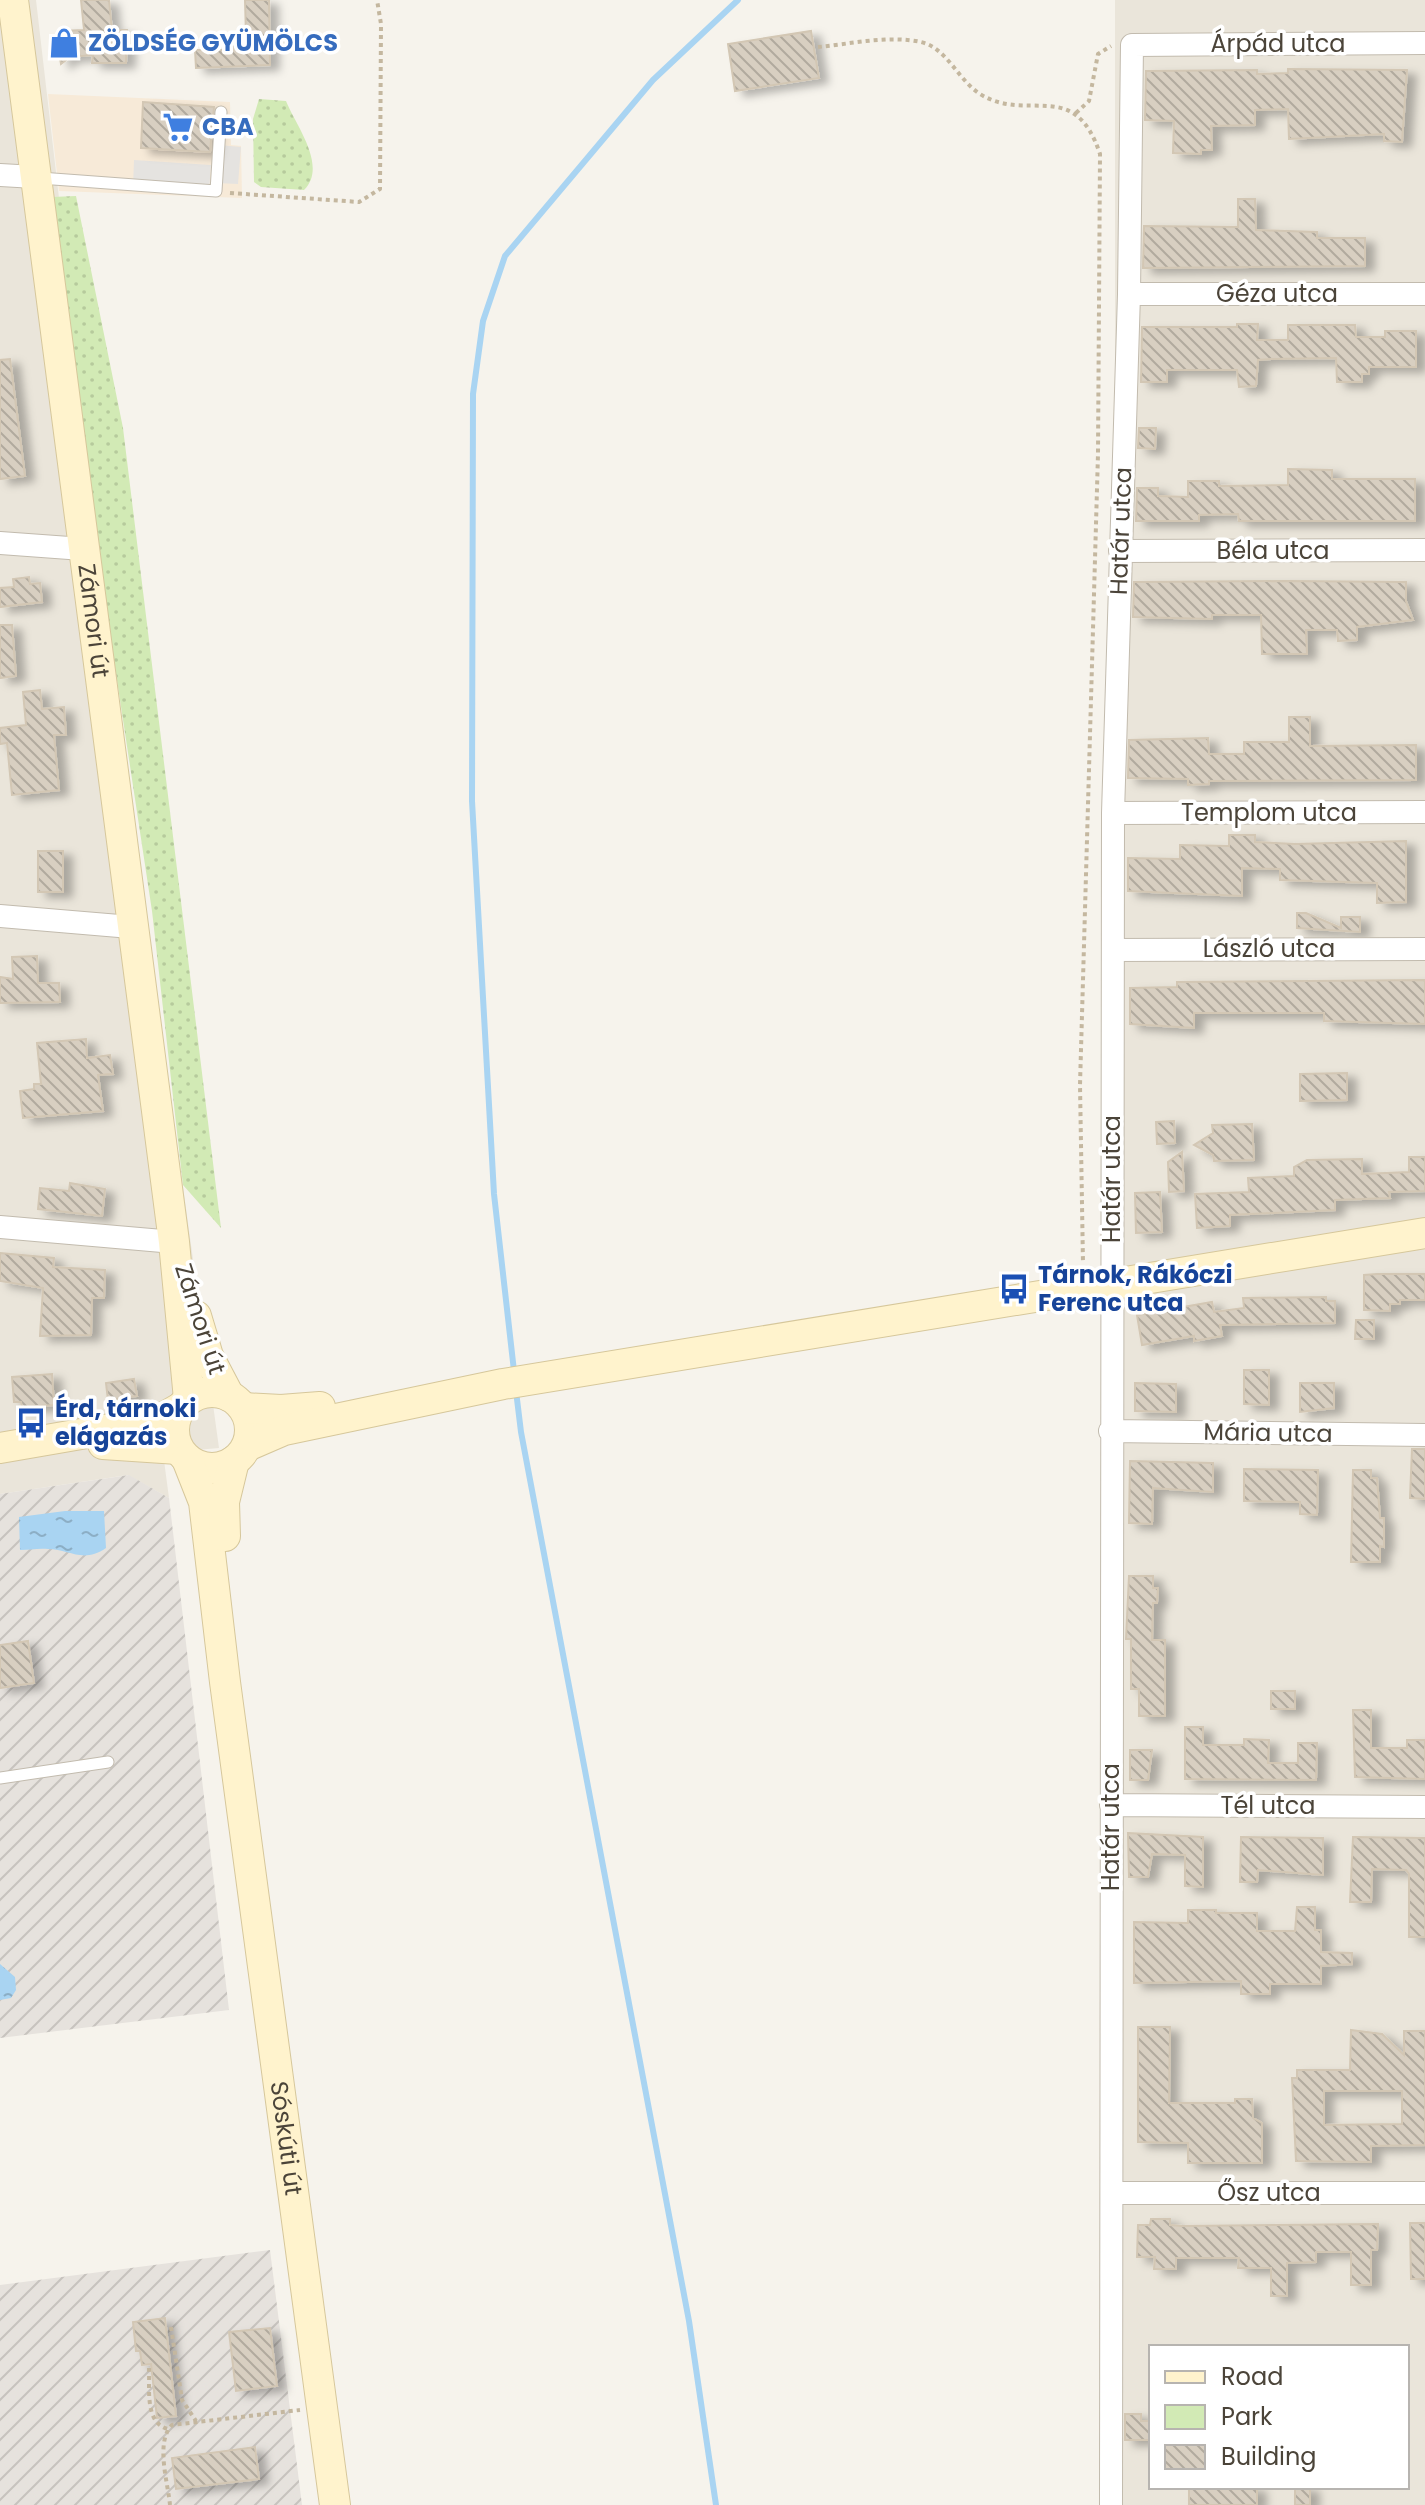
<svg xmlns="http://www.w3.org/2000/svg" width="1425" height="2505" viewBox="0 0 1425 2505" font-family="Poppins,sans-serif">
  <defs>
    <pattern id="industrial-furrows" width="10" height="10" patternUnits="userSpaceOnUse" patternTransform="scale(2)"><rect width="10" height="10" fill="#e6e2dd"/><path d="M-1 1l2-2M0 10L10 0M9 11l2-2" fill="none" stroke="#c7c3be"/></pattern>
    <pattern id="green-dots" width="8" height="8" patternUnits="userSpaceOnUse" patternTransform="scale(2)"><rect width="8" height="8" fill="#d2eab5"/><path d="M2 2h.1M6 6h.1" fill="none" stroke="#b6ca9c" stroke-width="1.8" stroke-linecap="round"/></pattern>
    <pattern id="water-ripples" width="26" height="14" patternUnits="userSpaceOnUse" patternTransform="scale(2)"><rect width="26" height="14" fill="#a9d4f2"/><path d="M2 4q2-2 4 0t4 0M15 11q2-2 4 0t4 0" fill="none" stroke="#8caec5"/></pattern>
    <pattern id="building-back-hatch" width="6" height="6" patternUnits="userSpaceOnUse" patternTransform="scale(2)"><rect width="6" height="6" fill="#d8cfc1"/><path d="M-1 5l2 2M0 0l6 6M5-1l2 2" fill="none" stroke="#b1aa9e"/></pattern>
    <filter id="shadow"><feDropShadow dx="9" dy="5" stdDeviation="4" flood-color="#0004"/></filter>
  </defs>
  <rect width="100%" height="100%" fill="#f6f3ec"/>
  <!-- residential -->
  <path fill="#eae5da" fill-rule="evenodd" d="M0 0H36L124 758 219 1448 163 1453 169 1498 128 1475 0 1494Z
    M1115 0H1425V2505H1115ZM1151 2347H1407V2487H1151Z"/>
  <!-- commercial -->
  <path fill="#f7ead8" d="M48 94 230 102 231 145 241 146 242 198 59 191Z"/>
  <!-- industrial -->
  <path fill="url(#industrial-furrows)" d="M129 1475 169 1498 229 2010 0 2038V1494Z
    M270 2250 302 2505H0V2285Z"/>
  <!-- green -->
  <path fill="url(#green-dots)" d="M259 99 286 101C296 126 328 166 304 190L261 187 254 182 253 119Z
    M76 196 123 428 221 1228 183 1185 152 911 110 634 52 197Z"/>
  <!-- parking -->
  <path fill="#e5e3e0" d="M219 145 241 147 238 184 216 183Z
    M134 160 211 165 209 191 133 187Z"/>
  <!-- water -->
  <path fill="url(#water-ripples)" d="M65 1511H104L106 1548C83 1564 69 1549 48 1549 39 1548 29 1550 20 1550L19 1517Z
    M0 1964 15 1977 16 1990 11 1998 0 2000Z"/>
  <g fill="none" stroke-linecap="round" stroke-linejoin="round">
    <!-- stream -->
    <path stroke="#a9d4f2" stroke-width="6" d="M514 1371 494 1194 472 801 473 394 483 321 505 256 653 80 738 0
      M516 1391 521 1432 689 2321 716 2505"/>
  </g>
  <!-- building -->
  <path fill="url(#building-back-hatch)" stroke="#d3c7b4" stroke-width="2" fill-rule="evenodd" filter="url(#shadow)" d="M81 0H109L112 30H127L126 63H92L93 55 70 57 61 64 56 36H61L60 31 84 30Z
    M245 0H269L270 65 196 68 195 50H233V36H246Z
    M811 31 819 78 735 91 728 44Z
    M1288 69 1407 70 1402 142 1384 141V134L1289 139 1288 109 1255 110V125L1211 126 1212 150H1201V154L1173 153 1174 121 1145 120 1146 71 1257 70V74L1288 73Z
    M143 102 214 107 210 152 141 148Z
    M1238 199H1255L1256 230 1317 232V238H1365V266L1143 268 1144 226 1238 227Z
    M1237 324H1258L1257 340H1288V325H1355L1356 337H1385V331H1416V367H1369V374H1362V382H1337L1336 358 1271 359 1258 360 1256 386 1239 387 1237 370H1167V382H1141L1142 327H1237Z
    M10 359 25 476 0 479V360Z
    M1139 428H1156L1155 449 1138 448Z
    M1288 469 1332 470V479H1415V521H1239L1238 514 1199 515V521H1136L1137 488H1158V496L1188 497V481H1219V486L1288 485Z
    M29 577 30 584 40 583 42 602 0 607V588L14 587 13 579Z
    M1287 581 1406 582V601L1413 620 1357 627V640L1338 641 1337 630H1306L1307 654H1262L1261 615H1212V619L1133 617 1134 582Z
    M0 625H12L16 676 0 678Z
    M40 690 42 709 64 707 66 735H54L59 790 12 795 7 743 0 744V728L26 725 23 692Z
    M1289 717H1310V746L1416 745V780L1209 781V784L1188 785V779L1128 778 1129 740 1208 738 1209 754H1244V742H1289Z
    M1229 835H1255V842L1295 844 1406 841V902L1377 903V883L1280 880V869L1242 868V896L1128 891V858L1180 859V845L1229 846Z
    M38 851H63V892H38Z
    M1297 913H1306L1341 928V917H1360V932L1297 928Z
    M37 956 38 983H59L60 1002 0 1003V977L13 979 12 957Z
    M1425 980V1024L1324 1021V1013H1194V1028L1130 1024V988L1177 987V982Z
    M86 1039 87 1058 110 1055 113 1074 98 1075 103 1111 23 1118 20 1091 34 1089V1084H41L37 1043Z
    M1347 1073V1100L1300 1101V1074Z
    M1174 1121 1175 1143 1157 1144 1156 1122Z
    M1252 1124 1254 1160 1214 1161 1213 1155 1194 1145 1213 1133 1212 1125Z
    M1182 1152 1184 1191 1169 1192 1168 1162Z
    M1409 1157H1425V1191L1389 1192 1390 1198 1335 1200V1210L1230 1215V1226L1197 1228 1195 1194 1249 1192 1248 1178 1294 1176V1167L1307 1160 1362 1159V1174L1409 1172Z
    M70 1183 105 1189 102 1216 38 1209 40 1188 69 1191Z
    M1160 1192 1162 1232 1136 1233 1135 1193Z
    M0 1253 54 1258 53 1267 105 1270 104 1298H92L91 1335 40 1336 43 1288 0 1281Z
    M1377 1274H1425V1300H1400V1304H1390V1311L1364 1310V1275Z
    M1326 1297V1301H1335V1323L1220 1325 1222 1336 1194 1341V1336L1142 1345 1137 1315 1212 1302 1214 1312 1244 1308 1243 1298Z
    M1356 1320H1374V1339H1355Z
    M1244 1370H1269V1405L1244 1404Z
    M52 1374 54 1405 22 1407 21 1402H14L12 1377Z
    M134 1379 137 1396 108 1400 106 1383Z
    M1135 1383 1176 1384V1412L1135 1411Z
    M1300 1383H1334V1408L1300 1412Z
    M1412 1449H1425V1499L1410 1498Z
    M1130 1461 1213 1463V1492L1153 1488 1152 1524 1129 1523Z
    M1244 1469 1318 1470 1317 1515 1300 1514V1502L1244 1501Z
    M1353 1470H1371V1478H1377L1380 1518H1384V1547L1380 1546V1562H1351Z
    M1129 1576H1153V1588H1158L1157 1603H1153L1152 1640H1165V1716H1139V1689H1131V1639H1126Z
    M28 1641 34 1683 0 1688V1645Z
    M1271 1691H1295V1709H1271Z
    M1353 1710H1371V1748H1407V1740H1425V1779L1355 1777Z
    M1185 1727H1203V1745H1244V1739L1269 1740 1268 1763H1298V1743H1317L1316 1780 1185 1779Z
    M1130 1750H1152L1148 1780H1130Z
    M1128 1833 1203 1837V1887L1185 1886V1855L1152 1854 1148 1877H1129Z
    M1241 1837 1323 1838V1875L1258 1870 1257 1882H1240Z
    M1353 1837 1425 1838V1937H1409V1874L1406 1870 1372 1869 1371 1902H1350Z
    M1297 1907H1315V1930H1321V1952L1352 1953V1964L1321 1966V1984H1270V1994H1241V1981L1134 1983V1922L1188 1923V1910H1216V1913H1257V1931H1295Z
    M1138 2027H1170L1169 2103H1235V2099H1252L1253 2118 1262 2123V2163H1188V2143L1138 2142Z
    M1351 2030 1382 2034 1404 2055V2031H1425V2145L1371 2146V2162L1296 2161 1292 2078H1297V2070H1350ZM1324 2091H1402V2124L1324 2125Z
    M1151 2219H1170V2225L1182 2226 1378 2224 1377 2250H1371V2285H1351V2252H1316V2262L1287 2263V2296H1271V2268H1238L1239 2258H1176V2269H1154L1155 2257H1137L1138 2225H1150Z
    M1410 2223H1425V2279H1411Z
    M165 2318 176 2416 157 2418 151 2364 142 2365 140 2351H136L133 2322Z
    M270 2328 277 2386 236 2391 229 2332Z
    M1125 2414H1141V2421H1151V2440H1125Z
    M255 2447 259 2479 176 2489 172 2458Z
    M1257 2487V2505H1189V2488Z
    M1295 2487H1310V2505H1295Z"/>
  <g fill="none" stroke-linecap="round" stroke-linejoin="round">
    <!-- lane casing -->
    <g stroke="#c2bbae" stroke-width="13">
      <path id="lane" d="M40 178 216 191 221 112
        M0 1778 108 1762"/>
    </g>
    <!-- street casing -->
    <g stroke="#c2bbae" stroke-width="24">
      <path id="street" d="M0 175 35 177
        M1129 294H1425
        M0 543 83 549
        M1120 551 1425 550
        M1113 813 1425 812
        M0 916 131 927
        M1113 950 1425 949
        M0 1227 174 1242
        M1110 1431 1425 1435
        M1111 1805 1425 1807
        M1114 2193H1425
        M1111 2505 1113 813 1129 294 1132 45 1425 43"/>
    </g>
    <!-- secondary casing -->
    <g stroke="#d6c79b" stroke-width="32">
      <g id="secondary">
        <path id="s1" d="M13 0 174 1242 189 1399"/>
        <path d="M196 1316 208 1356 229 1396"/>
        <circle cx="212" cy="1430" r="38"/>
        <path d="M244 1408 281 1410 320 1407"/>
        <path d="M103 1444 178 1449"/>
        <path d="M247 1446 284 1430 503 1384 1425 1233"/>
        <path d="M0 1448 139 1424 161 1419 180 1408"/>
        <path id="s2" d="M187 1459 204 1502 225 1682 335 2505"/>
        <path d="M225 1536 224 1502 234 1461"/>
      </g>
    </g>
    <!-- path -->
    <path stroke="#c4b79f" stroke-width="4" stroke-dasharray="4 4" stroke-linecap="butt" d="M818 47C850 44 889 35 921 42 947 48 958 80 980 94 1028 124 1074 76 1100 154L1098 454 1080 1085 1083 1264
      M1076 113 1089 101 1098 54 1111 46
      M230 193 359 202 380 189 381 24 377 0
      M171 2327 182 2400 196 2421
      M149 2368C150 2387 144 2423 168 2429
      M170 2505C168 2483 155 2442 172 2425L300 2410"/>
    <!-- lane -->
    <use href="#lane" stroke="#fff" stroke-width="11"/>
    <!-- street -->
    <use href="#street" stroke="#fff" stroke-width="22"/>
    <!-- secondary -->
    <use href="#secondary" stroke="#fff3cd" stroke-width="30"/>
  </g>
  <!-- icons -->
  <defs>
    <g id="shop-bare" transform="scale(2.4)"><path d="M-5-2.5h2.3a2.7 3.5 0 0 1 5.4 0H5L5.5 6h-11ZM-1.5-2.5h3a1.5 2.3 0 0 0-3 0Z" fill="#3f7fe0" stroke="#fff" stroke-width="2.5" paint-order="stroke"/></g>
    <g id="supermarket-bare" transform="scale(2.4)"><path d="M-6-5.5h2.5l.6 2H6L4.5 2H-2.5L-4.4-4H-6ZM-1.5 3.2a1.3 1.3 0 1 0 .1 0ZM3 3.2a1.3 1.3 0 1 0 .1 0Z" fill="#3f7fe0" stroke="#fff" stroke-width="2.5" paint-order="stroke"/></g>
    <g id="bus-bare" transform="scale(2.4)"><path d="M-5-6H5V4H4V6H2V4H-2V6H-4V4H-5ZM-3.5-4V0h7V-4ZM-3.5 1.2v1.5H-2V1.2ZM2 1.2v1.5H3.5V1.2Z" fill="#1a4fb4" stroke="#fff" stroke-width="2.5" paint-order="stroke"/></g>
  </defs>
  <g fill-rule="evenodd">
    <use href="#shop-bare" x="64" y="43"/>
    <use href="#supermarket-bare" x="178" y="127"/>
    <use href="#bus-bare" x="1014" y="1289"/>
    <use href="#bus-bare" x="31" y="1423"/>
  </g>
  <g text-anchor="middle" stroke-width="7" stroke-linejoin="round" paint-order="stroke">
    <!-- shop labels -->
    <g font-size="24" font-weight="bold" fill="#366cbe" stroke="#fff" text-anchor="start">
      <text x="88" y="51">ZÖLDSÉG GYÜMÖLCS</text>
      <text x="202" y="135">CBA</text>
    </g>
    <!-- street labels -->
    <g font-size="24" fill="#4b4439" stroke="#fff">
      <text x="1278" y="52">Árpád utca</text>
      <text x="1277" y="302">Géza utca</text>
      <text transform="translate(1121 531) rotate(-88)" y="8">Határ utca</text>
      <text x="1273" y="559">Béla utca</text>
      <text dy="8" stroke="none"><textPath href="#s1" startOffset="626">Zámori út</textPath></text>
      <text x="1269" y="821">Templom utca</text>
      <text x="1269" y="957">László utca</text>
      <text transform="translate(1112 1179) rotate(-90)" y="8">Határ utca</text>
      <text transform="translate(200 1319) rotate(72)" y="8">Zámori út</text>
      <text transform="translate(1268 1433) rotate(1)" y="8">Mária utca</text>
      <text x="1268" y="1814">Tél utca</text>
      <text transform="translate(1111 1827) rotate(-90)" y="8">Határ utca</text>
      <text dy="8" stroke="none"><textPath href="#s2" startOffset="688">Sóskúti út</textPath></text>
      <text x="1269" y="2201">Ősz utca</text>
    </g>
    <!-- transit labels -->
    <g font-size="24" font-weight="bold" fill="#164399" stroke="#fff" text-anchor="start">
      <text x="1038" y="1283">Tárnok, Rákóczi<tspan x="1038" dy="28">Ferenc utca</tspan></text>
      <text x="55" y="1417">Érd, tárnoki<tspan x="55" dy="28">elágazás</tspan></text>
    </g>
  </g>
  <!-- legend -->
  <rect x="1149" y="2345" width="260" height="144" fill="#ffffff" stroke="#b7b4b0" stroke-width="2"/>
  <rect x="1165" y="2371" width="40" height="12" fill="#fff3cd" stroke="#b7b4b0" stroke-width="2"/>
  <text x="1221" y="2385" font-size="24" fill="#4b4439">Road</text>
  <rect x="1165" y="2405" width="40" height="24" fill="#d2eab5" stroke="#b7b4b0" stroke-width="2"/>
  <text x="1221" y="2425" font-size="24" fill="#4b4439">Park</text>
  <rect x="1165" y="2445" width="40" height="24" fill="url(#building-back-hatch)" stroke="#b7b4b0" stroke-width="2"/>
  <text x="1221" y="2465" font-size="24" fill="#4b4439">Building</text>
</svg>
